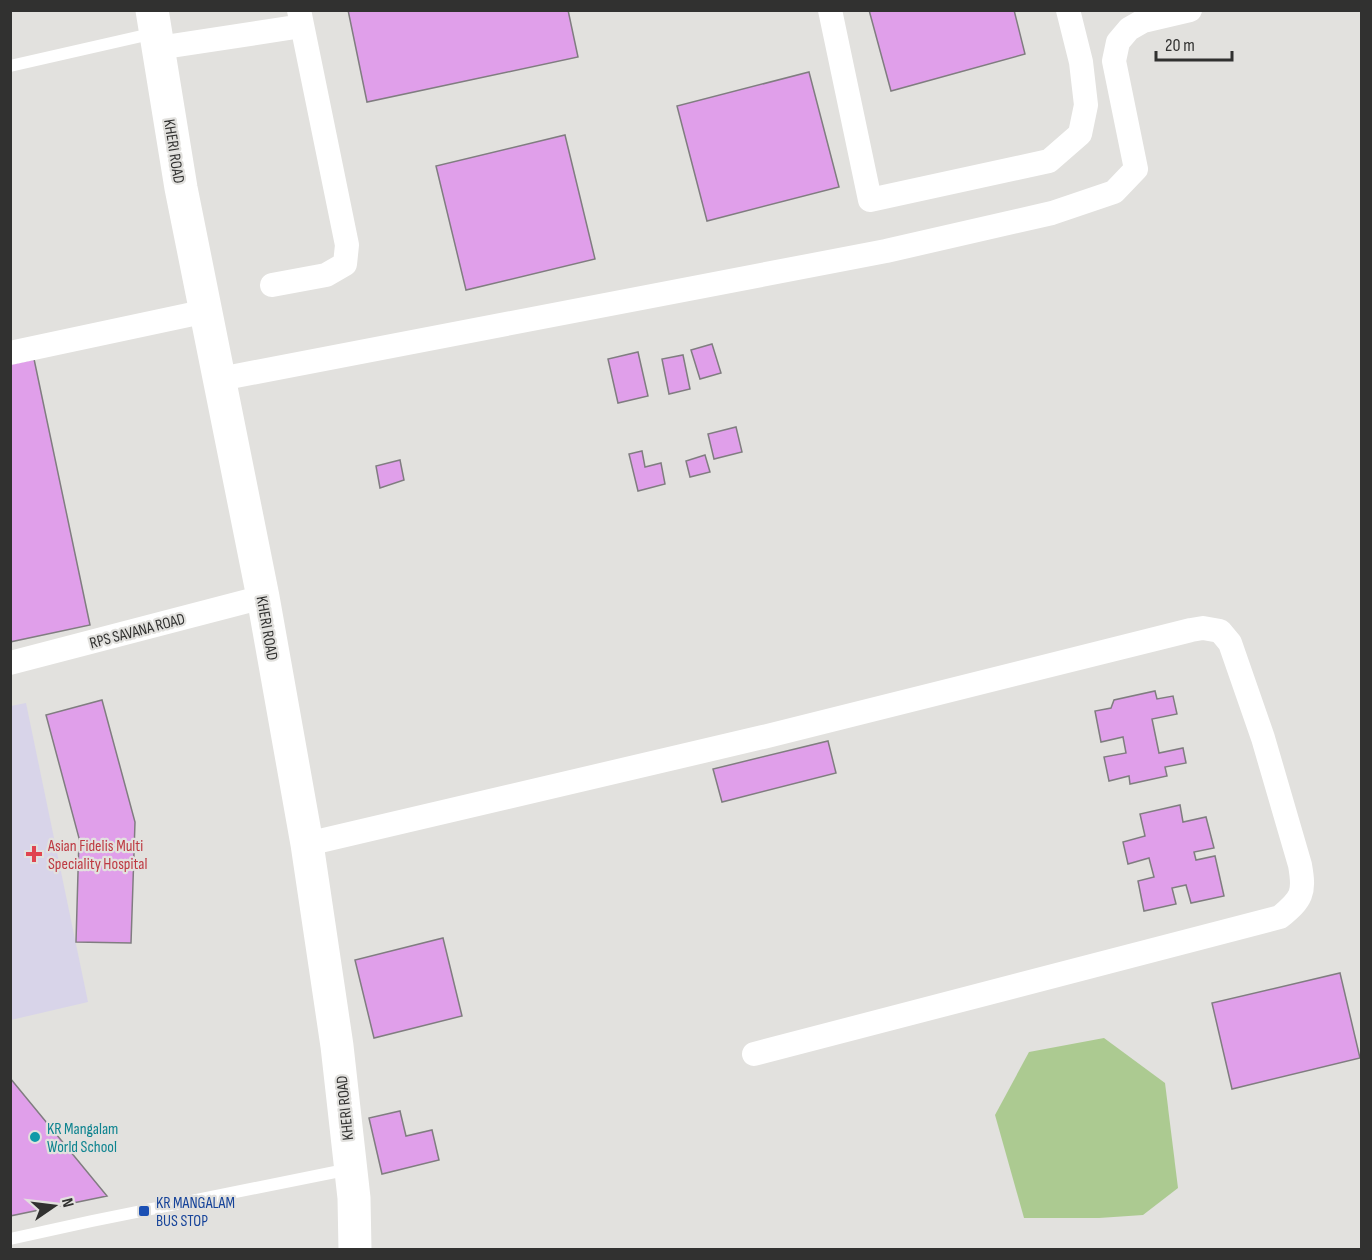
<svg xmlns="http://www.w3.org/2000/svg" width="1372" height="1260" viewBox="0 0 1372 1260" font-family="'Sofia Sans Condensed',sans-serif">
  <rect width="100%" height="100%" fill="#e2e1de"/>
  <!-- medical -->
  <path fill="#d8d4e9" d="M26 703 88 1002 11 1020V706Z"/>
  <!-- green -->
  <path fill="#acca91" d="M1104 1038 1165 1083 1178 1188 1143 1215 1099 1218H1024L995 1115 1029 1052Z"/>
  <!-- building -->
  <path fill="#e09fea" stroke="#807d80" stroke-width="1.5" d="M348 10H568L578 57 367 102Z
    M869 10H1014L1025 54 891 91Z
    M809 72 839 187 707 221 677 106Z
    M565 135 595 259 466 290 436 166Z
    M712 344 721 373 700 379 691 350Z
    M638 352 648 396 618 403 608 359Z
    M683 355 690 389 669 394 662 359Z
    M34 359 90 625 10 642V364Z
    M736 427 742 452 714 459 708 434Z
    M642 451 645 467 661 463 665 484 638 491 629 454Z
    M705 455 710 472 690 477 686 461Z
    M400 460 404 480 380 488 376 466Z
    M1155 691 1157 699 1173 696 1177 714 1152 719 1159 753 1183 748 1186 763 1165 767 1167 776 1130 784 1129 776 1109 781 1104 757 1126 753 1123 737 1101 742 1095 711 1111 708 1114 700Z
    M102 700 135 822 131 943 76 942 79 838 46 715Z
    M828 741 836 773 722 802 713 769Z
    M1180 805 1183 822 1206 817 1214 848 1194 852 1196 860 1215 856 1224 896 1191 903 1186 885 1172 888 1176 904 1144 911 1138 881 1154 877 1149 858 1128 864 1123 842 1145 836 1140 814Z
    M443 938 462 1016 374 1038 355 960Z
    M1340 973 1360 1058 1232 1089 1212 1003Z
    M10 1078 107 1196 10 1216Z
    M400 1111 406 1136 432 1130 439 1160 382 1174 369 1118Z"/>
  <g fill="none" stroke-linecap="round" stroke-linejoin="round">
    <!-- lane -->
    <path stroke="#fff" stroke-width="12" d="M10 66 155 33
      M10 1239 92 1221 350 1169"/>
    <!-- street -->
    <path stroke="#fff" stroke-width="24" d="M830 10 870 200 1049 161 1080 134 1086 105 1081 62 1068 10
      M158 48 302 26
      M272 285 326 275 345 264 347 245 299 10
      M10 353 207 311
      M220 379 886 251 1052 213 1114 192 1136 169 1114 61 1118 42 1129 29 1143 21 1190 10
      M10 663 263 597
      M307 844 763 737 1191 630 1203 628 1220 631 1230 643 1263 738 1300 865C1305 893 1302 899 1280 917L754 1054"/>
    <!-- secondary -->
    <path stroke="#fff" stroke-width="33" d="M152 10 181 188 263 597 307 844 337 1046 354 1198 355 1250"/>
  </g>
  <!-- markers -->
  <path fill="#e0444e" stroke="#e2e1de" stroke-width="2" d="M31 845h6v6h6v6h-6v6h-6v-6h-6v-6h6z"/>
  <circle fill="#0f9aa8" stroke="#e2e1de" stroke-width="2" cx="35" cy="1137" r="6"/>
  <rect fill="#1a4fb4" stroke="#e2e1de" stroke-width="2" x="138" y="1205" width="12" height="12" rx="3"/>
  <g text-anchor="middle" stroke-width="4.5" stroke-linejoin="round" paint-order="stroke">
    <!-- street labels -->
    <g font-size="16" fill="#313130" stroke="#e2e1de">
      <text transform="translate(175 151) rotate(81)" y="6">KHERI ROAD</text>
      <text transform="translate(268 628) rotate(80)" y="6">KHERI ROAD</text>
      <text transform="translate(137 630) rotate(-15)" y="6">RPS SAVANA ROAD</text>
      <text transform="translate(344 1108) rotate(-96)" y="6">KHERI ROAD</text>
    </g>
    <!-- health labels -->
    <g font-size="16" fill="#be3a42" stroke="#e2e1de" text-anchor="start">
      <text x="48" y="851">Asian Fidelis Multi<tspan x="48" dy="18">Speciality Hospital</tspan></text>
    </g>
    <!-- culture labels -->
    <g font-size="16" fill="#0d838f" stroke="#e2e1de" text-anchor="start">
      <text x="47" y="1134">KR Mangalam<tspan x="47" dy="18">World School</tspan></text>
    </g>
    <!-- transit labels -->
    <g font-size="16" fill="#164399" stroke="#e2e1de" text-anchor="start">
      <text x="156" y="1208">KR MANGALAM<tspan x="156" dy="18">BUS STOP</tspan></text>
    </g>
  </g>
  <!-- border -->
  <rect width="1372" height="1260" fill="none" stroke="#313130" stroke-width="24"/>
  <!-- north arrow -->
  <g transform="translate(54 1206) rotate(76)" stroke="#e2e1de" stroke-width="4.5" paint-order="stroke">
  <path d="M0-4.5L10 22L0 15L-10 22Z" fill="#313130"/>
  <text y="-9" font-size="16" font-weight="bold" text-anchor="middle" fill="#313130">N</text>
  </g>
  <!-- scale -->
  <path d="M1156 51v9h76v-9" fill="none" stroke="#313130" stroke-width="3"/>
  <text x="1165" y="51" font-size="18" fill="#313130" stroke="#e2e1de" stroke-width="4.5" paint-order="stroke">20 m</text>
</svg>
